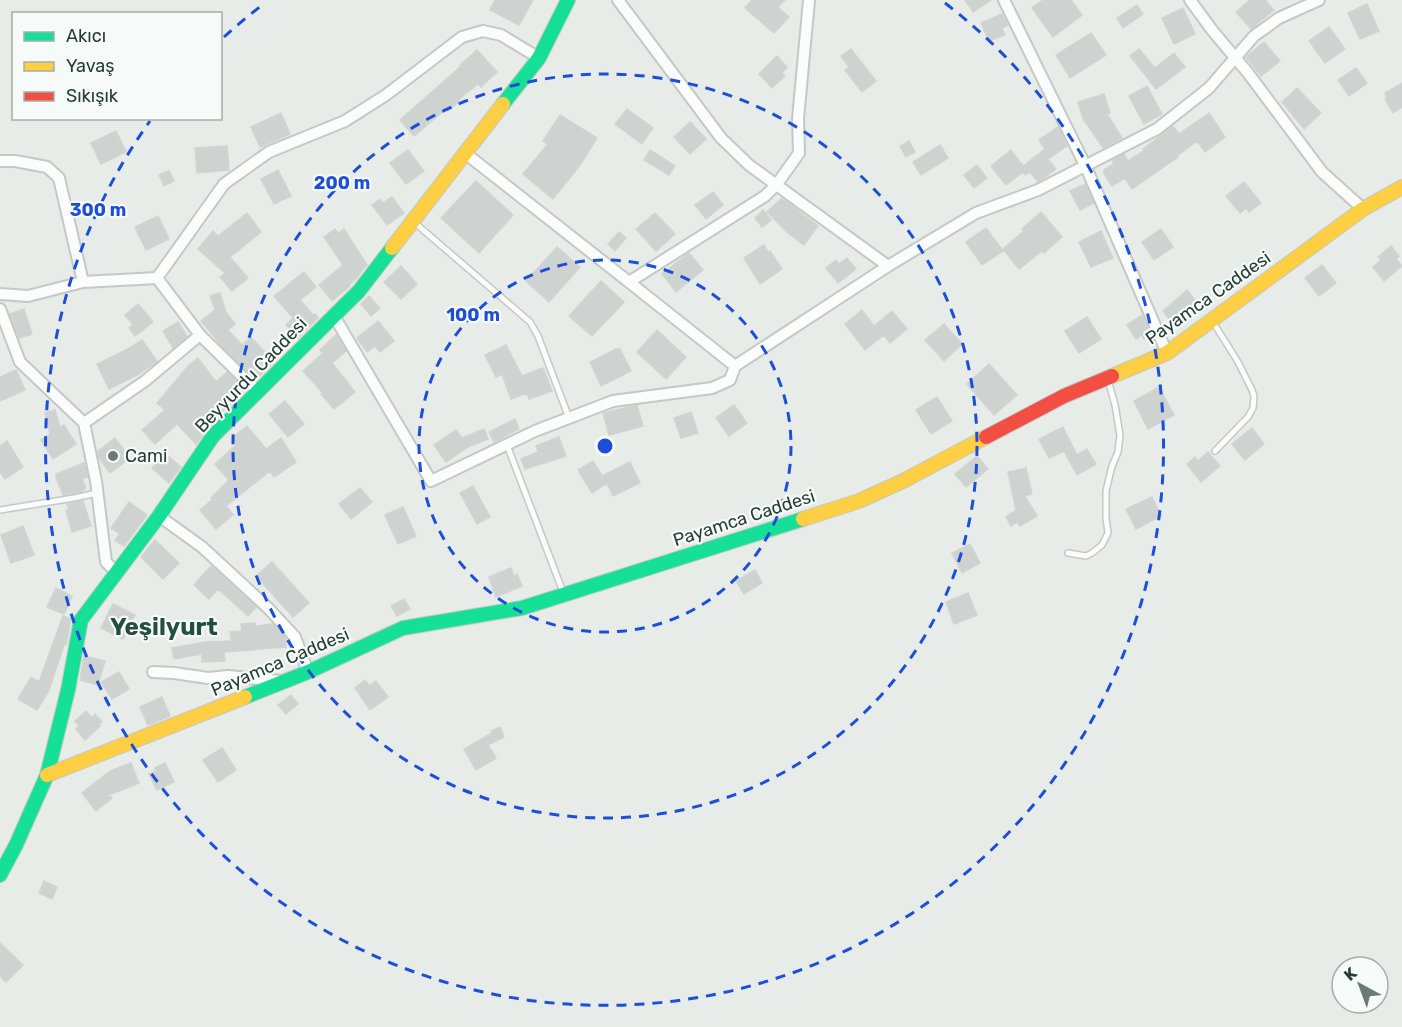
<svg xmlns="http://www.w3.org/2000/svg" width="1402" height="1027" viewBox="0 0 1402 1027" font-family="Rubik,sans-serif">
  <rect width="100%" height="100%" fill="#e7ece9"/>
  <!-- building -->
  <path fill="#ced3d1" stroke="#d0d5d2" stroke-width="1.5" d="M495 0H533L519 25 490 10Z
    M752 0H785L778 7 789 17 774 33 745 8Z
    M965 0H991L973 12Z
    M1043 0H1071L1082 15 1053 37 1032 8Z
    M1250 0H1265L1274 10 1251 29 1236 12Z
    M1367 4 1379 31 1360 39 1348 13Z
    M1137 5 1143 14 1123 28 1117 18Z
    M1183 8 1195 34 1174 44 1162 18Z
    M1002 14 1008 25 1002 28 1005 35 989 41 981 23Z
    M1329 27 1345 49 1325 63 1309 41Z
    M1091 33 1106 55 1070 78 1056 55Z
    M1264 42 1280 61 1261 76 1246 57Z
    M851 49 876 81 862 92 845 70 849 67 841 56Z
    M1139 49 1155 68 1174 53 1185 67 1156 89 1130 56Z
    M477 50 497 72 481 87 478 84 464 95 458 101 459 102 448 111 446 109 414 136 400 120 461 66 460 65Z
    M777 56 787 67 782 73 785 76 772 88 759 74Z
    M1356 68 1367 83 1349 96 1338 80Z
    M1402 83V107L1393 113 1385 99 1387 98 1385 93Z
    M1147 86 1162 114 1144 124 1129 96Z
    M1297 88 1321 113 1304 129 1282 102Z
    M1104 94 1110 113 1107 114 1122 138 1103 148 1085 121H1084L1078 102Z
    M627 109 653 128 642 144 615 124Z
    M281 113 290 134 260 147 251 127Z
    M1209 113 1225 137 1205 152 1197 141 1177 156 1178 157 1132 189 1125 178 1112 186 1104 174V170L1114 164 1112 161 1124 154 1128 161 1145 150 1143 149 1173 126 1179 134Z
    M560 115 597 138 580 165 553 199 523 174 548 144 543 141Z
    M690 122 706 139 690 154 674 137Z
    M1058 127 1067 146 1048 159 1056 169 1038 182 1030 172 1025 175 1023 172 1006 185 991 166 1011 150 1023 166 1045 149 1039 140Z
    M116 131 126 152 101 164 91 143Z
    M909 141 915 152 906 157 900 146Z
    M940 145 948 158 921 175 913 162Z
    M227 146 229 170 197 173 195 148Z
    M408 150 424 171 406 184 390 163Z
    M650 150 675 166 669 175 644 160Z
    M977 165 987 178 974 188 964 175Z
    M278 170 291 196 274 204 261 179Z
    M169 171 174 181 164 186 159 175Z
    M476 181 513 215 479 253 441 218Z
    M1244 182 1261 203 1249 212 1246 208 1240 213 1226 196Z
    M1085 184 1094 203 1080 210 1070 191Z
    M713 192 723 205 706 219 695 205Z
    M392 197 404 213 387 225 372 205 380 199 383 203Z
    M782 198 818 226 804 245 788 233 767 212Z
    M763 210 771 220 762 227 755 218Z
    M1041 212 1062 237 1044 253 1042 251 1019 269 1003 249 1024 231 1022 229Z
    M247 213 261 232 230 257 248 278 232 291 220 277 225 273 198 249 213 231 218 236Z
    M655 213 675 234 656 251 636 229Z
    M158 216 169 239 146 250 135 227Z
    M986 228 1003 251 982 265 966 242Z
    M335 229 338 233 344 229 367 265 362 270V271L356 279 349 285 350 286 332 301 319 285 343 265 324 237Z
    M1161 229 1173 247 1154 260 1142 242Z
    M1101 231 1113 258 1091 267 1079 242Z
    M619 232 626 238 615 251 608 244Z
    M764 245 768 252 770 251 782 269 760 284 744 258Z
    M1391 246 1399 256 1396 259 1402 266 1384 281 1373 267 1381 260 1378 257Z
    M557 247 580 267 549 302 526 281Z
    M689 253 703 270 676 292 662 274Z
    M847 258 856 269 838 283 826 268 836 260 839 264Z
    M1322 265 1336 283 1319 296 1305 278Z
    M401 266 417 284 401 299 384 282Z
    M304 272 316 287 300 300 313 315 315 314 318 318 298 338 286 325 293 318 274 296Z
    M601 281 624 302 592 336 569 316Z
    M1187 290 1198 304 1173 324 1163 311Z
    M220 293 226 312 235 324 228 330 242 345 251 337 274 362 256 380 221 345 201 321 215 310 210 296Z
    M369 296 380 308 371 316 361 304Z
    M138 304 153 322 135 336 129 328 133 325 125 315Z
    M24 309 32 334 19 338 10 314Z
    M862 310 874 326 892 311 907 329 890 343 884 335 865 350 845 324Z
    M1142 315 1151 335 1144 339 1142 335 1136 339 1127 325Z
    M1087 317 1101 339 1079 353 1065 331Z
    M378 321 394 341 380 352 375 346 367 352 357 338Z
    M178 322 187 336 173 348 163 331Z
    M944 324 962 344 944 361 925 340Z
    M657 330 686 357 666 379 637 352Z
    M336 335 346 351 332 363 355 392 334 409 321 394 323 393 303 371 323 353 320 350Z
    M142 340 157 361 139 374 109 389 97 364 128 349Z
    M506 345 522 376 543 368 552 391 529 399 527 393 511 399 502 374 496 377 485 355Z
    M616 349H620L631 371 601 386 590 362Z
    M198 358 216 382 227 372 245 390 210 423 211 424 196 444 177 424 155 444 142 430 165 410 157 403 189 365Z
    M989 364 1017 395 994 415 967 384Z
    M16 370 25 390 0 401V377Z
    M1159 387 1174 415 1148 429 1134 401Z
    M937 397 952 421 931 434 916 410Z
    M285 401 304 424 288 437 269 414Z
    M637 405 643 426 609 435 603 413Z
    M734 405 747 423 729 436 716 418Z
    M55 410 60 427 64 425 76 444 53 459 41 440 50 434 45 413Z
    M691 412 698 433 681 438 674 418Z
    M515 419 519 429 494 442 489 432Z
    M247 426 266 449 281 438 296 462 274 477 270 471 226 506 233 515 216 529 200 510 212 500 211 498 228 481 227 480 228 479 215 464 237 444 232 438Z
    M1063 427 1077 455 1087 449 1096 464 1077 475 1064 451 1049 458 1039 439Z
    M1252 428 1264 444 1245 460 1232 444Z
    M484 429 488 439 468 447 446 462 434 445 456 430 462 438Z
    M559 437 566 456 525 469 521 459 538 452 536 446Z
    M115 438 130 458 110 473 99 458 98 451Z
    M7 441 23 467 5 479 0 472V446Z
    M1208 452 1220 466 1201 482 1187 464 1195 457 1198 461Z
    M165 453 181 467 169 483 152 468Z
    M977 456 988 469 966 487 955 474Z
    M593 461 602 476 630 462 640 483 613 496 607 483 592 493 578 470Z
    M84 463 88 477 82 479 86 488 81 492 63 495 56 478V474Z
    M1026 468 1032 494 1025 496 1037 516 1020 526 1017 522 1011 526 1006 517 1016 510 1008 472Z
    M473 486 490 517 477 524 460 493Z
    M360 488 372 502 351 519 339 504Z
    M1152 497 1161 516 1136 529 1126 509Z
    M83 501 91 526 72 532 66 510H69L67 504Z
    M129 502 147 515 124 546 115 540 120 534 111 528Z
    M403 507 416 536 398 544 385 515Z
    M23 526 34 555 11 563 1 535Z
    M155 540 179 563 163 579 141 557Z
    M970 544 980 563 962 573 952 553Z
    M272 562 309 603 293 617 256 576Z
    M211 566 256 607 248 616 218 589 209 599 194 585Z
    M511 568 514 576 517 574 522 586 496 597 489 577Z
    M755 570 762 583 744 594 736 581Z
    M56 588 72 596 64 614 47 607Z
    M968 593 977 615 954 624 946 602Z
    M404 599 410 609 397 616 391 606Z
    M113 604 135 615 123 639 101 628Z
    M63 616 71 619 67 641 66 645H64L49 690 37 710 18 699 31 677 39 682Z
    M255 623V626L273 624 286 638V647L224 652 225 661 202 662V654L174 659 172 648 205 642 231 641 230 632 242 631 241 624Z
    M84 656 105 661 98 685 80 680Z
    M119 672 129 689 112 699 101 682Z
    M365 680 369 686 376 681 388 697 370 710 355 688Z
    M291 695 298 704 286 714 278 705Z
    M162 697 170 716 148 725 140 707Z
    M86 711 92 718 95 714 102 722 99 725 100 726 85 740 76 729 79 726 75 721Z
    M500 727 504 737 488 745 496 758 476 770 464 749 492 733 491 731Z
    M222 748 236 770 218 782 203 760Z
    M131 763 139 783 109 795 112 798 96 811 82 793 110 771Z
    M165 763 174 782 157 790 149 774 156 771 155 768Z
    M44 881 57 887 52 899 39 893Z
    M0 943 23 965 6 982 0 976Z"/>
  <g fill="none" stroke-linecap="round" stroke-linejoin="round">
    <!-- lane casing -->
    <g stroke="#c4c9c6" stroke-width="8">
      <path id="lane" d="M415 223 530 322 538 336 569 418
        M1213 322 1238 362 1252 390 1254 396 1253 408 1248 417 1215 451
        M507 445 563 592
        M0 510 74 498 97 493
        M1068 553 1086 556 1092 553 1102 545 1108 533 1106 518V491L1112 466 1118 452 1120 435 1115 405 1108 380"/>
    </g>
    <!-- street casing -->
    <g stroke="#c4c9c6" stroke-width="14">
      <path id="street" d="M618 0 721 138 749 165 888 266 976 213 1038 190 1157 129 1209 88 1254 36 1279 18 1319 0
        M1004 0 1085 165 1167 353
        M1190 0 1212 30 1248 73 1322 172 1363 209
        M465 153 629 282 765 196 777 184 799 153 798 119 809 0
        M0 161H15L47 167 59 178 83 282
        M157 278 200 335 258 392
        M629 282 735 366 888 266
        M0 294 28 296 83 282 157 278 224 184 269 152 345 121 386 95 462 37 483 31 501 35 539 58
        M0 309 20 362 84 423 96 481 106 562 116 572
        M334 316 431 481 535 431 613 401 712 388 730 380 735 366
        M84 423 145 381 200 335
        M159 516 202 547 268 608 295 637 308 672
        M153 672 174 673 208 678 228 676 281 681"/>
    </g>
    <!-- fast casing -->
    <g stroke="#c3c9c6" stroke-width="16">
      <path id="fast" d="M503 104 539 58 568 0
        M245 697 308 672 403 628 522 608 803 519
        M0 875 16 845 47 775 68 690 81 620 159 516 213 436 359 291 392 248"/>
    </g>
    <!-- slow casing -->
    <g stroke="#c3c9c6" stroke-width="16">
      <path id="slow" d="M392 248 503 104
        M1112 376 1167 353 1363 209 1402 187
        M803 519 859 501 903 481 986 437
        M47 775 245 697"/>
    </g>
    <!-- jam casing -->
    <g stroke="#c3c9c6" stroke-width="16">
      <path id="jam" d="M986 437 1064 396 1112 376"/>
    </g>
    <!-- lane -->
    <use href="#lane" stroke="#fbfcfc" stroke-width="5"/>
    <!-- street -->
    <use href="#street" stroke="#fbfcfc" stroke-width="10"/>
    <!-- fast -->
    <use href="#fast" stroke="#16e098" stroke-width="14"/>
    <!-- slow -->
    <use href="#slow" stroke="#ffcf43" stroke-width="14"/>
    <!-- jam -->
    <use href="#jam" stroke="#f24e42" stroke-width="14"/>
  </g>
  <!-- distance rings -->
  <g fill="none" stroke="#1d4ed8" stroke-width="3" stroke-dasharray="10 8">
    <circle cx="605" cy="446" r="186"/>
    <circle cx="605" cy="446" r="372"/>
    <path d="M224 37A559 559 0 0 1 265 3M945 3A559 559 0 1 1 150 121"/>
  </g>
  <!-- markers -->
  <circle fill="#6a7b74" stroke="#f6faf8" stroke-width="2" cx="113" cy="456" r="6"/>
  <g text-anchor="middle" stroke-width="4.5" stroke-linejoin="round" paint-order="stroke">
    <!-- street labels -->
    <g font-size="18" fill="#263e35" stroke="#f6faf8">
      <text transform="translate(1208 298) rotate(-35)" y="6">Payamca Caddesi</text>
      <text transform="translate(251 375) rotate(-46)" y="6">Beyyurdu Caddesi</text>
      <text transform="translate(744 518) rotate(-18)" y="6">Payamca Caddesi</text>
      <text transform="translate(280 662) rotate(-23)" y="6">Payamca Caddesi</text>
    </g>
    <!-- poi labels -->
    <g font-size="18" fill="#263e35" stroke="#f6faf8" text-anchor="start">
      <text x="125" y="462">Cami</text>
    </g>
    <!-- district labels -->
    <g font-size="24" font-weight="bold" fill="#244e3f" stroke="#f6faf8">
      <text x="164" y="635">Yeşilyurt</text>
    </g>
  </g>
  <circle cx="605" cy="446" r="9" fill="#1d4ed8" stroke="#f6faf8" stroke-width="3"/>
  <g font-size="18" text-anchor="middle" font-weight="bold" fill="#1d4ed8" stroke="#f6faf8" stroke-width="4.5" stroke-linejoin="round" paint-order="stroke">
    <text x="342" y="189">200 m</text>
    <text x="98" y="216">300 m</text>
    <text x="473" y="321">100 m</text>
  </g>
  <!-- legend -->
  <rect x="12" y="12" width="210" height="108" fill="#f6faf8" stroke="#a3afaa" stroke-width="1.5"/>
  <rect x="24" y="32" width="30" height="9" fill="#16e098" stroke="#a3afaa" stroke-width="1.5"/>
  <text x="66" y="42" font-size="18" fill="#263e35">Akıcı</text>
  <rect x="24" y="62" width="30" height="9" fill="#ffcf43" stroke="#a3afaa" stroke-width="1.5"/>
  <text x="66" y="72" font-size="18" fill="#263e35">Yavaş</text>
  <rect x="24" y="92" width="30" height="9" fill="#f24e42" stroke="#a3afaa" stroke-width="1.5"/>
  <text x="66" y="102" font-size="18" fill="#263e35">Sıkışık</text>
  <!-- north arrow -->
  <g transform="translate(1360 985) rotate(319)"><circle r="28" fill="#f6faf8" stroke="#a3afaa" stroke-width="1.5"/>
  <path d="M0-4.5L10 22L0 15L-10 22Z" fill="#6a7b74"/>
  <text y="-9" font-size="16" font-weight="bold" text-anchor="middle" fill="#263e35">K</text>
  </g>
</svg>
